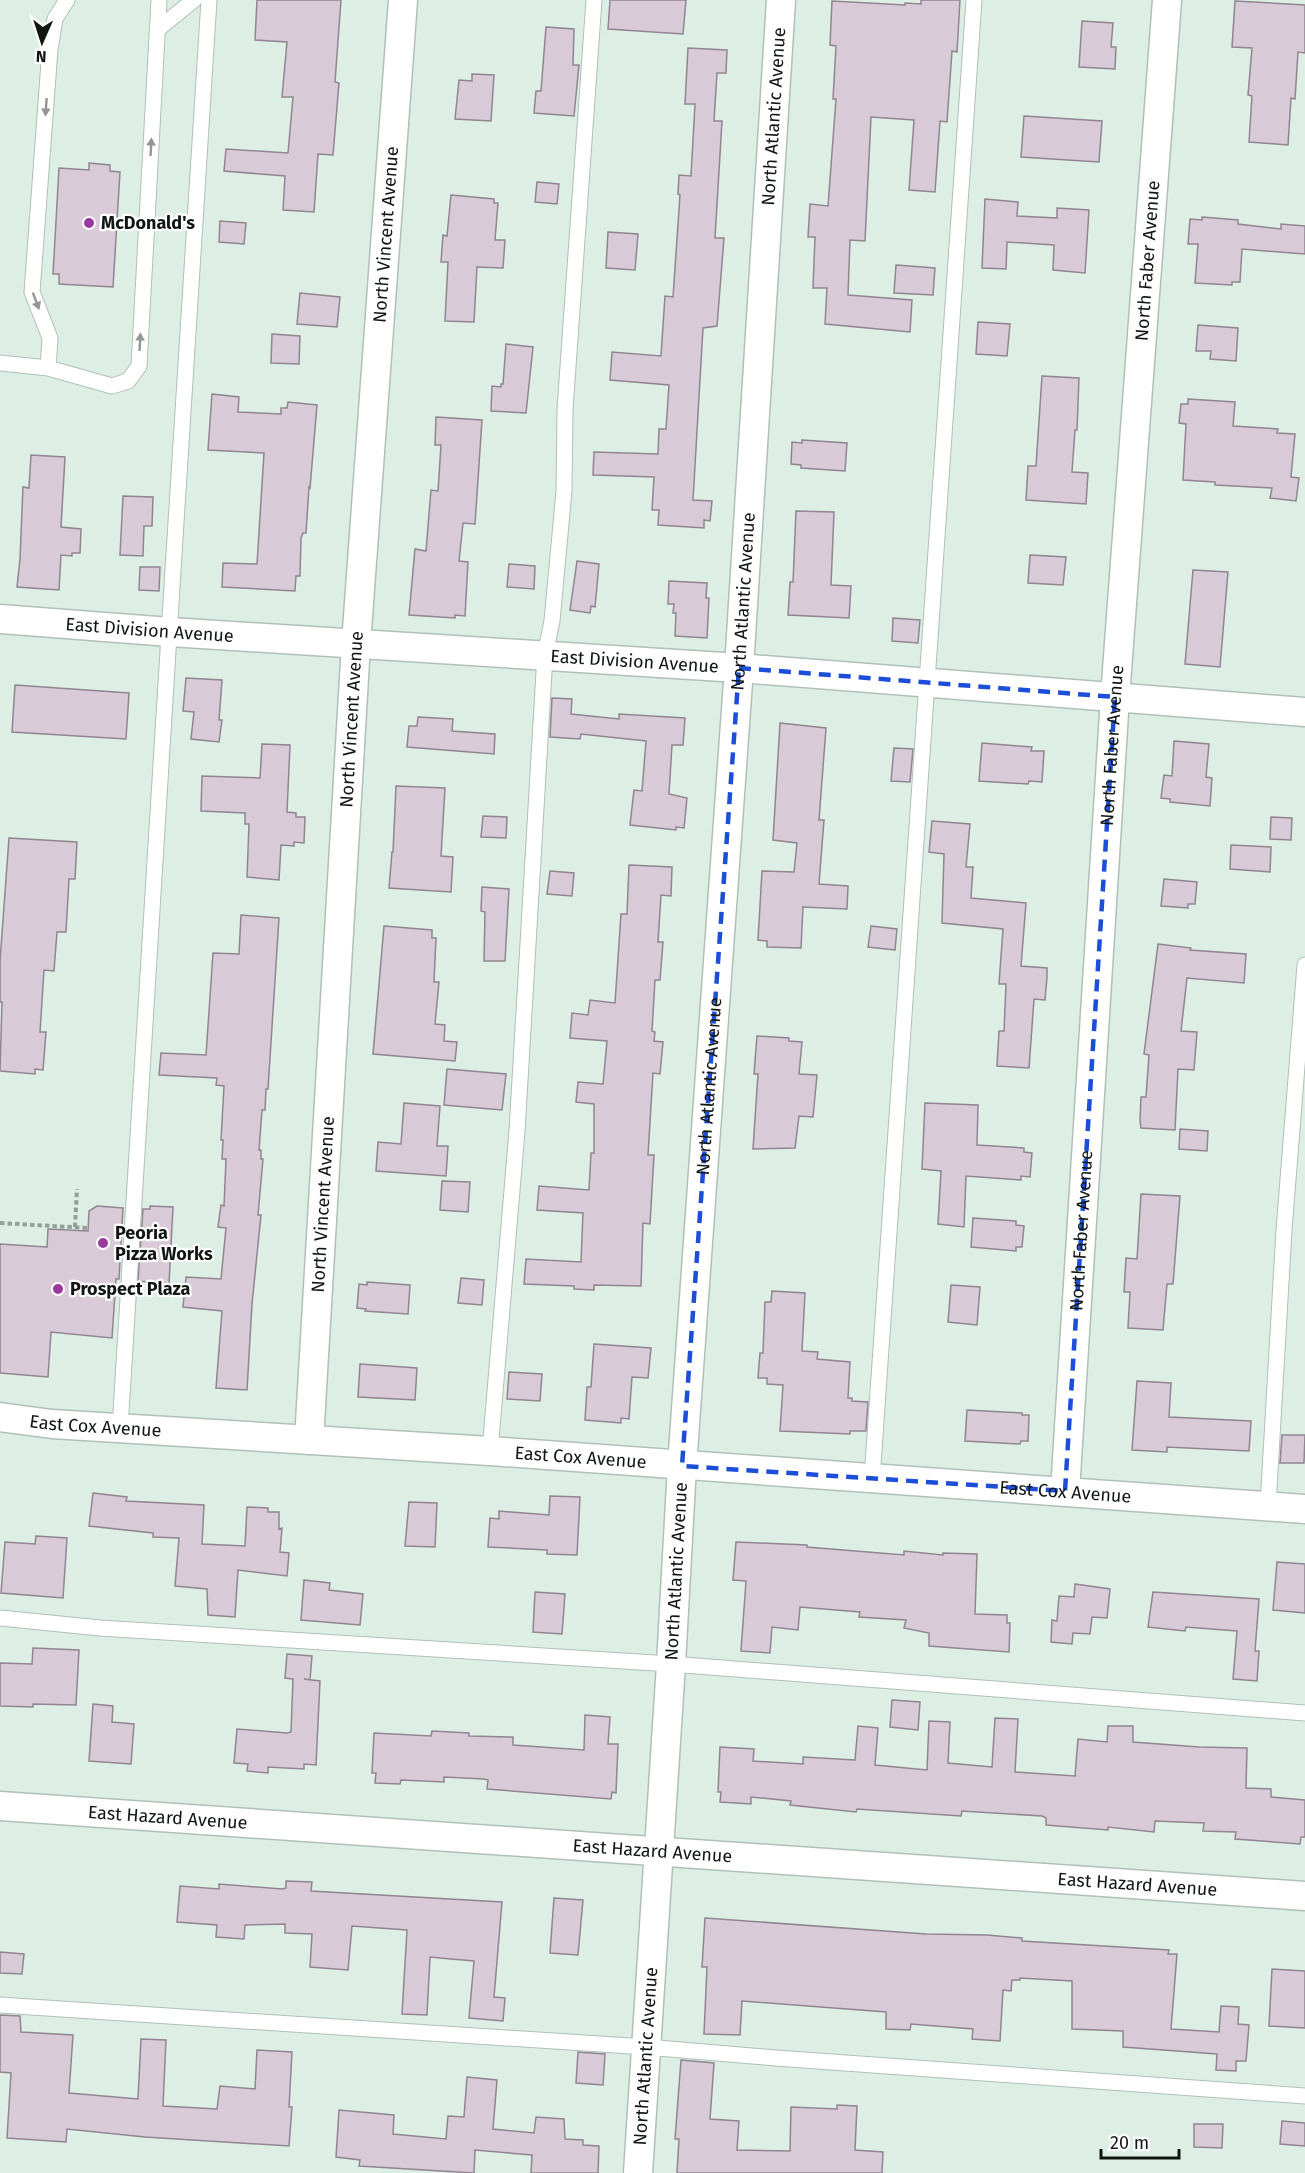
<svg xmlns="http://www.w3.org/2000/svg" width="1305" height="2173" viewBox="0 0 1305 2173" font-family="'Fira Sans',sans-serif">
  <rect width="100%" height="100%" fill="#ddeee4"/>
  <!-- building -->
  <path fill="#d8cbd7" stroke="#908590" stroke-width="1.5" d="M257 0H341L335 82 339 83 333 155 318 154 314 212 283 210 285 176 224 171 226 149 288 153 293 97H282L287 42 255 40Z
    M610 0H686L683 34 608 29Z
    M921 0H960L957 52 952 51 947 122 940 121 935 192 909 190 914 120 871 117 865 241 850 240 848 295 912 300 910 332 825 324 827 288H813L815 237H808L810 204 828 206 836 99H833L836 46 830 45 832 1 905 5V3L921 4Z
    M1235 1 1305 5V53L1298 52 1295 99 1291 98 1288 145 1249 142 1252 96 1248 95 1252 48 1232 47Z
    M1082 21 1113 23 1111 47H1116L1115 69 1079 67Z
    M546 27 574 29 573 65H579L574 116 534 113 536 91H541Z
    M688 48 727 50 726 73H717L714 121H722L715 238H724L717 326 703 328 693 500 712 501 710 521 704 520V528L658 525 659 510H652L654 477 593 475 594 452 658 454 659 429H666L669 385 610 380 612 352 661 356 665 296 673 297 680 195 678 194 679 175 691 176 695 104H685Z
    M472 74 494 75 491 121 455 119 459 80 472 81Z
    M1024 116 1102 121 1099 162 1021 157Z
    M89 163 110 165V171L120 172 113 287 59 284V274H53L59 168 89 170Z
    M537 182 559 184 557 204 535 202Z
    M451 195 494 199V203H498L495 240H505L503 268 477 267 474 322 445 321 448 262H441L443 235 447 236Z
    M985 199 1018 202 1017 216 1057 218V208L1089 210 1085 273 1053 270 1054 245 1007 242 1006 269 982 268Z
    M1202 217 1238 220V224L1281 229V224L1305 226V254L1242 249 1240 282H1232V285L1195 283 1198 244H1188L1190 219 1202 220Z
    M220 221 246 223 244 244 219 242Z
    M608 232 638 234 635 270 606 268Z
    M896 265 935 268 933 295 894 293Z
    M300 293 340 297 337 327 297 324Z
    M978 322 1010 324 1007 356 976 354Z
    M1198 325 1238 328 1236 361 1210 359 1211 351H1196Z
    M272 334 300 336 299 364 271 363Z
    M506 344 533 347 526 413 491 411 492 386 501 387V384H503Z
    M1042 376 1079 378 1077 430H1075L1072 472 1088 473 1086 504 1026 500 1028 466H1036Z
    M212 394 239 397 238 412 281 414V408H287L288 402 317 405 310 488 309 487 306 533H303L301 538 300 576H296L295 591 222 587 223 563 257 564 264 453 208 450Z
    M1188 399 1235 402 1233 426 1278 429 1277 433 1295 434 1291 477 1299 478 1296 501 1270 498 1272 488 1215 485V482L1183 480 1186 424 1179 423 1181 404H1188Z
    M436 417 482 420 475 524 463 523 459 561 468 562 465 616 455 615V618L409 615 415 549 426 551 431 490 438 491 441 445H435Z
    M802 440 847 443 845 471 801 468V465L791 464 792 442 802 443Z
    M31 455 65 457 61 527 81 529 80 553H72V556L61 555 59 590 17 587 20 559 23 487 29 488Z
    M123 496 153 497 152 526H144L143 556 120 555Z
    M796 511 834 512 831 585 851 586 849 618 788 615 790 582H793Z
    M1030 555 1066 557 1063 585 1028 583Z
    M577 561 599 564 595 607 591 606 590 613 570 610Z
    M509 564 535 566 534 589 507 587Z
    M140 567H160L159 591 139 590Z
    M1193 570 1228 572 1220 667 1185 664Z
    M669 581 707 583 706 598H709L707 638 675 636 676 613H673L674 604H668Z
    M893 618 920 620 918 643 892 641Z
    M186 678 222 680 219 720H222L219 742 191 739 194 712 183 711Z
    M15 685 129 693 126 739 12 732Z
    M552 698 572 699 571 714 619 719V714L685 718 683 745H672L669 794 687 798 684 828 676 827V830L630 825 634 790 642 791 646 741 581 734 580 739 550 737Z
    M418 717 453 719 452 731 495 734 494 754 407 747 409 726H417Z
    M780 723 826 728 819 820H824L819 884 848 886 847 909 803 907 801 948 767 947V941L758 940 762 871 794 872 797 843 773 840Z
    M1174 741 1209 744 1206 777 1212 778 1210 806 1170 802V799L1161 798 1164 775 1172 776Z
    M982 743 1032 747 1031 751H1044L1042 782 1029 781 1028 784 979 781Z
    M262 744 290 745 287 812 296 813V817H305L304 843 294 842V846L281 845 279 880 247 877 249 824H245V813L201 811 202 776 260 778Z
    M894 748 913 749 910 782 891 781Z
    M396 786 445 788 441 856 453 857 451 892 389 888 392 852H393Z
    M483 816 507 817 506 838 481 837Z
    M1271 817 1292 818 1291 840 1270 839Z
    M932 821 970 824 966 867H973L971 898 1026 903 1021 966 1047 968V977L1045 1000 1034 999 1029 1068 997 1066 999 1031H1004L1006 984H999L1003 929 942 923 944 854 929 852Z
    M9 838 77 842 75 879H69L66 932H57L54 971 44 970 40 1032H46L43 1070 35 1069V1074L0 1071 2 1002H0V961Z
    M1231 845 1271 847 1270 872 1230 869Z
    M629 865 672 867 671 896 661 895 658 942H663L660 980H655L652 1031 655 1032 654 1041 663 1042 660 1074 653 1073 648 1155H654L650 1224 643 1223 641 1286 594 1285V1290L574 1289V1286L524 1284 526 1259 581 1262 583 1213 537 1210 539 1186 589 1190 591 1153H594V1104L576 1102 578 1082 603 1084 607 1041 570 1038 572 1013 588 1015 590 1000 615 1003 621 914H627Z
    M550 871 574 873 572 896 547 894Z
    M1164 879 1197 882 1195 904H1188V908L1161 906Z
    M482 887 509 889 505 961H484L485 912 481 911Z
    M241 915 279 918 268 1089H266L265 1110H262L259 1150H261V1159H263L258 1215H261L252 1304 247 1390 216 1388 222 1311 183 1307 186 1277 221 1279 226 1228 218 1227 221 1205 224 1206 226 1159H222L223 1140H221L224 1086 216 1085 217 1078 159 1075 161 1053 206 1055 213 953 239 954Z
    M384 926 432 930V938H436L434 982H439L435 1024 445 1025 444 1041 457 1042 455 1061 373 1054Z
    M871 926 897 929 895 950 868 947Z
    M1158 944 1191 948 1190 950 1246 954 1244 983 1187 978 1181 1031 1197 1032 1194 1070 1178 1069 1175 1130 1141 1128 1140 1120 1141 1097H1146L1149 1055 1144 1054Z
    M757 1036 789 1038V1041L802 1042 799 1074 817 1075 813 1117 799 1116 795 1148 753 1149 758 1074H754Z
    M447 1069 506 1074 502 1110 444 1105Z
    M404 1103 440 1106 437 1146H448L446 1176 376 1171 378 1142 401 1144Z
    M925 1103 978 1105 977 1145 1024 1148V1152L1032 1153 1030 1177 1021 1176V1180L966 1176 964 1227 938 1224 941 1171 922 1169Z
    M1180 1129 1208 1131 1207 1151 1179 1149Z
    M442 1181 470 1182 468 1212 440 1210Z
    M1141 1194 1180 1196 1173 1284H1167L1163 1330 1128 1328 1130 1292H1124L1126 1258 1137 1259Z
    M97 1206 123 1208 119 1279H116L112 1338 51 1332 48 1377 0 1373V1244L47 1247 48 1229 88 1231 89 1211Z
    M150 1206 173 1207 169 1284 138 1281 143 1209H150Z
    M973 1218 1016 1221V1225L1024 1226 1022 1247H1016V1251L971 1247Z
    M461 1278 484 1280 482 1305 458 1303Z
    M367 1282 410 1285 408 1314 365 1311 366 1309 357 1308 359 1284 367 1285Z
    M951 1285 980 1287 977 1325 948 1322Z
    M772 1291 805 1293 802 1351 818 1352 817 1359 850 1362 848 1398H852V1401L868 1402 866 1431H850V1434L780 1431 783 1385 767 1384V1378H758L760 1353H763L765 1302H771Z
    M594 1344 651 1348 648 1378 632 1377 629 1419 621 1418V1423L585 1420 587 1387H591Z
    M360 1364 417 1368 415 1400 358 1397Z
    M509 1372 542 1374 540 1401 507 1399Z
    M1137 1381 1171 1383 1169 1417 1251 1421 1249 1451 1167 1447V1452L1132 1450Z
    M967 1410 1022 1413V1415H1029L1028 1441H1021L1020 1444 965 1441Z
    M1282 1435H1305L1304 1463H1280Z
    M93 1493 127 1497 126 1501 204 1505 202 1544 245 1546 247 1507 268 1508V1512H279V1529L282 1528 280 1552 289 1553 287 1576 238 1570 235 1617 208 1615 207 1589 175 1586 179 1538 153 1537V1533L89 1526Z
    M550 1496 580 1497 577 1555 547 1554V1550L488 1547 490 1518 499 1519V1511L549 1515Z
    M409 1502 437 1503 435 1547 405 1546Z
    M36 1536 67 1538 63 1598 1 1593 5 1542 35 1544Z
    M736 1542 807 1545V1547L904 1555V1551L943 1555V1553L977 1554 975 1614 1007 1615V1623H1010L1009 1652 929 1646V1633L904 1628 906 1620 859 1617 860 1612 800 1607 798 1630 772 1627 770 1653 741 1651 746 1581 733 1580Z
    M1277 1562 1305 1564V1613L1273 1610Z
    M304 1580 330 1583 329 1590 363 1594 360 1625 301 1620Z
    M1075 1584 1110 1589 1107 1618 1092 1617 1090 1634 1073 1633 1072 1644 1051 1642 1052 1620 1057 1621 1059 1596 1074 1597Z
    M535 1592 565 1594 562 1634 533 1632Z
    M1153 1592 1259 1599 1255 1651H1259L1257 1681 1233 1679 1237 1631 1186 1627 1185 1631 1148 1627Z
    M33 1648 79 1650 76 1705 33 1704V1707L0 1706V1663L32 1664Z
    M287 1654 312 1656 310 1680 304 1679 320 1681 316 1765 304 1764V1769L268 1767V1773L247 1771 248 1764 234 1763 237 1729 287 1733 291 1732 293 1679 285 1678Z
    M892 1700 920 1702 918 1730 890 1727Z
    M93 1704 113 1706 112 1722 134 1724 131 1764 89 1761Z
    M585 1715 610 1717 608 1744H618L616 1793 612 1792 611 1799 487 1789 488 1780 484 1779 444 1777V1782L401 1780 400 1784 375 1783 376 1773H372L374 1733 431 1736 432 1731 469 1733V1736L513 1737V1745L584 1750Z
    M995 1718 1018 1719 1015 1772 1075 1776 1078 1739 1107 1742 1108 1726H1133V1742L1199 1747 1247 1748 1246 1788 1271 1789V1797L1305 1800V1837H1301L1300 1844 1235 1839 1236 1832 1203 1831 1204 1823 1155 1821 1154 1832 1108 1827V1830L1046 1825V1818L1042 1816 962 1811 961 1816 857 1809 856 1812 790 1805 791 1801 751 1797V1804L720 1802 721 1792H718L720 1747 754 1749 753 1761 803 1764V1757L855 1760 858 1726 878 1728 875 1765 927 1770 929 1721 950 1722 948 1763 992 1767Z
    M286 1881 312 1882 311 1891 502 1902 494 1997 505 1998 503 2021 469 2018 474 1961 451 1959 430 1957 427 2015 402 2014 407 1930 352 1926 348 1970 310 1967 312 1934 285 1933V1924L245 1925 244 1939 216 1937 217 1925 177 1922 180 1886 219 1889V1884L282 1889 286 1888Z
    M554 1898 583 1900 578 1955 550 1953Z
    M705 1918 926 1934 987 1935 1022 1938V1941L1169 1950 1168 1954H1177L1171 2029 1219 2032 1221 2006 1239 2007 1238 2024 1249 2025 1246 2061H1236V2071L1216 2070 1217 2054 1123 2047V2031L1072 2029V1981L1020 1978V1980H1012L1011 1991 1003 1990 1000 2041 972 2039 973 2029 911 2024 910 2030 886 2029V2012L742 2001 740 2035 704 2034 707 1967H702Z
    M0 1952 24 1954 22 1974 0 1973Z
    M1272 1969 1305 1971V2028L1269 2026Z
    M0 2015 20 2016 21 2032 73 2035 69 2093 138 2099 141 2039 166 2040 163 2106 217 2109 220 2086 255 2089 257 2050 292 2052 289 2107H292L289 2146 145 2137 67 2129 66 2142 7 2138 11 2073 0 2072Z
    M578 2052 605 2054 603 2085 576 2083Z
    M681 2060 714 2063 710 2119 739 2121 737 2150 790 2151 791 2107 837 2109V2105L857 2106 855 2150 883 2152 882 2173H677L679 2139H675Z
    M467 2077 497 2080 493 2129 534 2133 536 2117 564 2119 565 2139 583 2140V2145L599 2146 598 2173H531L532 2155 475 2150 474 2173 359 2166 360 2160 336 2157 339 2110 394 2115 393 2134 446 2139 448 2116 464 2117Z
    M1282 2121 1305 2123V2146L1280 2144Z
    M1194 2124H1223L1222 2148 1194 2147Z"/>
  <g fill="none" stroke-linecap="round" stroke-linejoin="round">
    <!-- service casing -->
    <g stroke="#b0c0b7" stroke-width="17">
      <path id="service" d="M67 0 55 19 50 49 32 292 50 338 48 368 112 386 128 381 139 366 159 0
        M158 29 194 0
        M0 363 48 368
        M120 1428C147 952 180 476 209 0
        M490 1451 517 1131 545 655 552 621 564 491 565 409 594 0
        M872 1479 974 0
        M1268 1506 1284 1230 1305 965
        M0 1618 100 1628 671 1664 1305 1713
        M0 2005 646 2047 776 2058 1305 2096"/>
    </g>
    <!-- minor casing -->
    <g stroke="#b0c0b7" stroke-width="31">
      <g id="minor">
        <path id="s1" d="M0 619 170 632 739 668 1305 712"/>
        <path id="s2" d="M0 1417 52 1424 490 1451 1305 1509"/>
        <path id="s3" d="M309 1440 356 644 403 0"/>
        <path id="s4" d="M1065 1491 1115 697 1167 0"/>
        <path id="s5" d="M0 1806 1305 1896"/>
        <path id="s6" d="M638 2173 671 1664 682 1466 739 668 781 0"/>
      </g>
    </g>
    <!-- path -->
    <path stroke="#93a099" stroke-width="4" stroke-dasharray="4.5 3" stroke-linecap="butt" d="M0 1223 88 1228
      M75 1227 77 1189"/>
    <!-- service -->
    <use href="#service" stroke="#fff" stroke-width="15"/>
    <!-- minor -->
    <use href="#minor" stroke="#fff" stroke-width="28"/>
  </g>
  <!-- one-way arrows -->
  <defs><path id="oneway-solid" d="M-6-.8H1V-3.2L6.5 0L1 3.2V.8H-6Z" transform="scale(1.5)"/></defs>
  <g fill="#949695">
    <use href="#oneway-solid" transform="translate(46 107) rotate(94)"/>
    <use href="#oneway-solid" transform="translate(151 147) rotate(-87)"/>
    <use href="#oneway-solid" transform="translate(36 301) rotate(70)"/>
    <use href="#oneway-solid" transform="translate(140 342) rotate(-87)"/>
  </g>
  <!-- marked area -->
  <path fill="none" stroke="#1d4ed8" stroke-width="4.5" stroke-dasharray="12 8" stroke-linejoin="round" d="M739 668 1115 697 1065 1491 682 1466Z"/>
  <!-- markers -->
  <g fill="#9b389e" stroke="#fff" stroke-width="2">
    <circle cx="89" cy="223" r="6"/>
    <circle cx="103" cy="1243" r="6"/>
    <circle cx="58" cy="1289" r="6"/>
  </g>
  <g text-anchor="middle" stroke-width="4.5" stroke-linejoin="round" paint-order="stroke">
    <!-- street labels -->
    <g font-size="18" fill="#111613" stroke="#fff">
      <text dy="6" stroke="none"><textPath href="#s6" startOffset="2061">North Atlantic Avenue</textPath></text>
      <text dy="6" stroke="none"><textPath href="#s3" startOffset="1208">North Vincent Avenue</textPath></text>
      <text dy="6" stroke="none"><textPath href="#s4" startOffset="1233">North Faber Avenue</textPath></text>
      <text dy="6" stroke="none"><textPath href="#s6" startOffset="1575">North Atlantic Avenue</textPath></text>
      <text dy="6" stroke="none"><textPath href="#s1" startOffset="150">East Division Avenue</textPath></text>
      <text dy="6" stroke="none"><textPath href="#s1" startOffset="636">East Division Avenue</textPath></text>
      <text dy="6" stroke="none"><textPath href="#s3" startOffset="722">North Vincent Avenue</textPath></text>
      <text dy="6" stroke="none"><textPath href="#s4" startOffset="747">North Faber Avenue</textPath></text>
      <text dy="6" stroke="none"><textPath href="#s6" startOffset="1089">North Atlantic Avenue</textPath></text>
      <text dy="6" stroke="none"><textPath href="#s3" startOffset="236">North Vincent Avenue</textPath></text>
      <text dy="6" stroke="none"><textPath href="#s4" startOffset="261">North Faber Avenue</textPath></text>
      <text dy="6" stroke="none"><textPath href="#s2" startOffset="96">East Cox Avenue</textPath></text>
      <text dy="6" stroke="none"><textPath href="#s2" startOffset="582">East Cox Avenue</textPath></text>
      <text dy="6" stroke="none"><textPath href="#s2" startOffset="1068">East Cox Avenue</textPath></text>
      <text dy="6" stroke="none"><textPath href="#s6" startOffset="603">North Atlantic Avenue</textPath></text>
      <text dy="6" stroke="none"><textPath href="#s5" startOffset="168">East Hazard Avenue</textPath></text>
      <text dy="6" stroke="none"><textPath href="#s5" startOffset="654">East Hazard Avenue</textPath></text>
      <text dy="6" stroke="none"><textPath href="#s5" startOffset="1140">East Hazard Avenue</textPath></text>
      <text dy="6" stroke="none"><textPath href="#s6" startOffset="117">North Atlantic Avenue</textPath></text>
    </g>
    <!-- poi labels -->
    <g font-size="18" font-weight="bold" fill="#111613" stroke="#fff" text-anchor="start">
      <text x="101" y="229">McDonald's</text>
      <text x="115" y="1239">Peoria<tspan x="115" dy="21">Pizza Works</tspan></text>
      <text x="70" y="1295">Prospect Plaza</text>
    </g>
  </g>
  <!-- north arrow -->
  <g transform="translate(42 42) rotate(183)" stroke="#ffffff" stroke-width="4.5" paint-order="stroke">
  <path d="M0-4.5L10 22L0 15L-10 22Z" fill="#111613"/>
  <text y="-9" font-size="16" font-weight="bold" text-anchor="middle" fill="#111613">N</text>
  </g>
  <!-- scale -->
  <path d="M1101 2149v9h78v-9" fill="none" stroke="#111613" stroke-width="3"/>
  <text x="1110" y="2149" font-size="18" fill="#111613" stroke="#ffffff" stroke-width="4.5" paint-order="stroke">20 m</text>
</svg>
